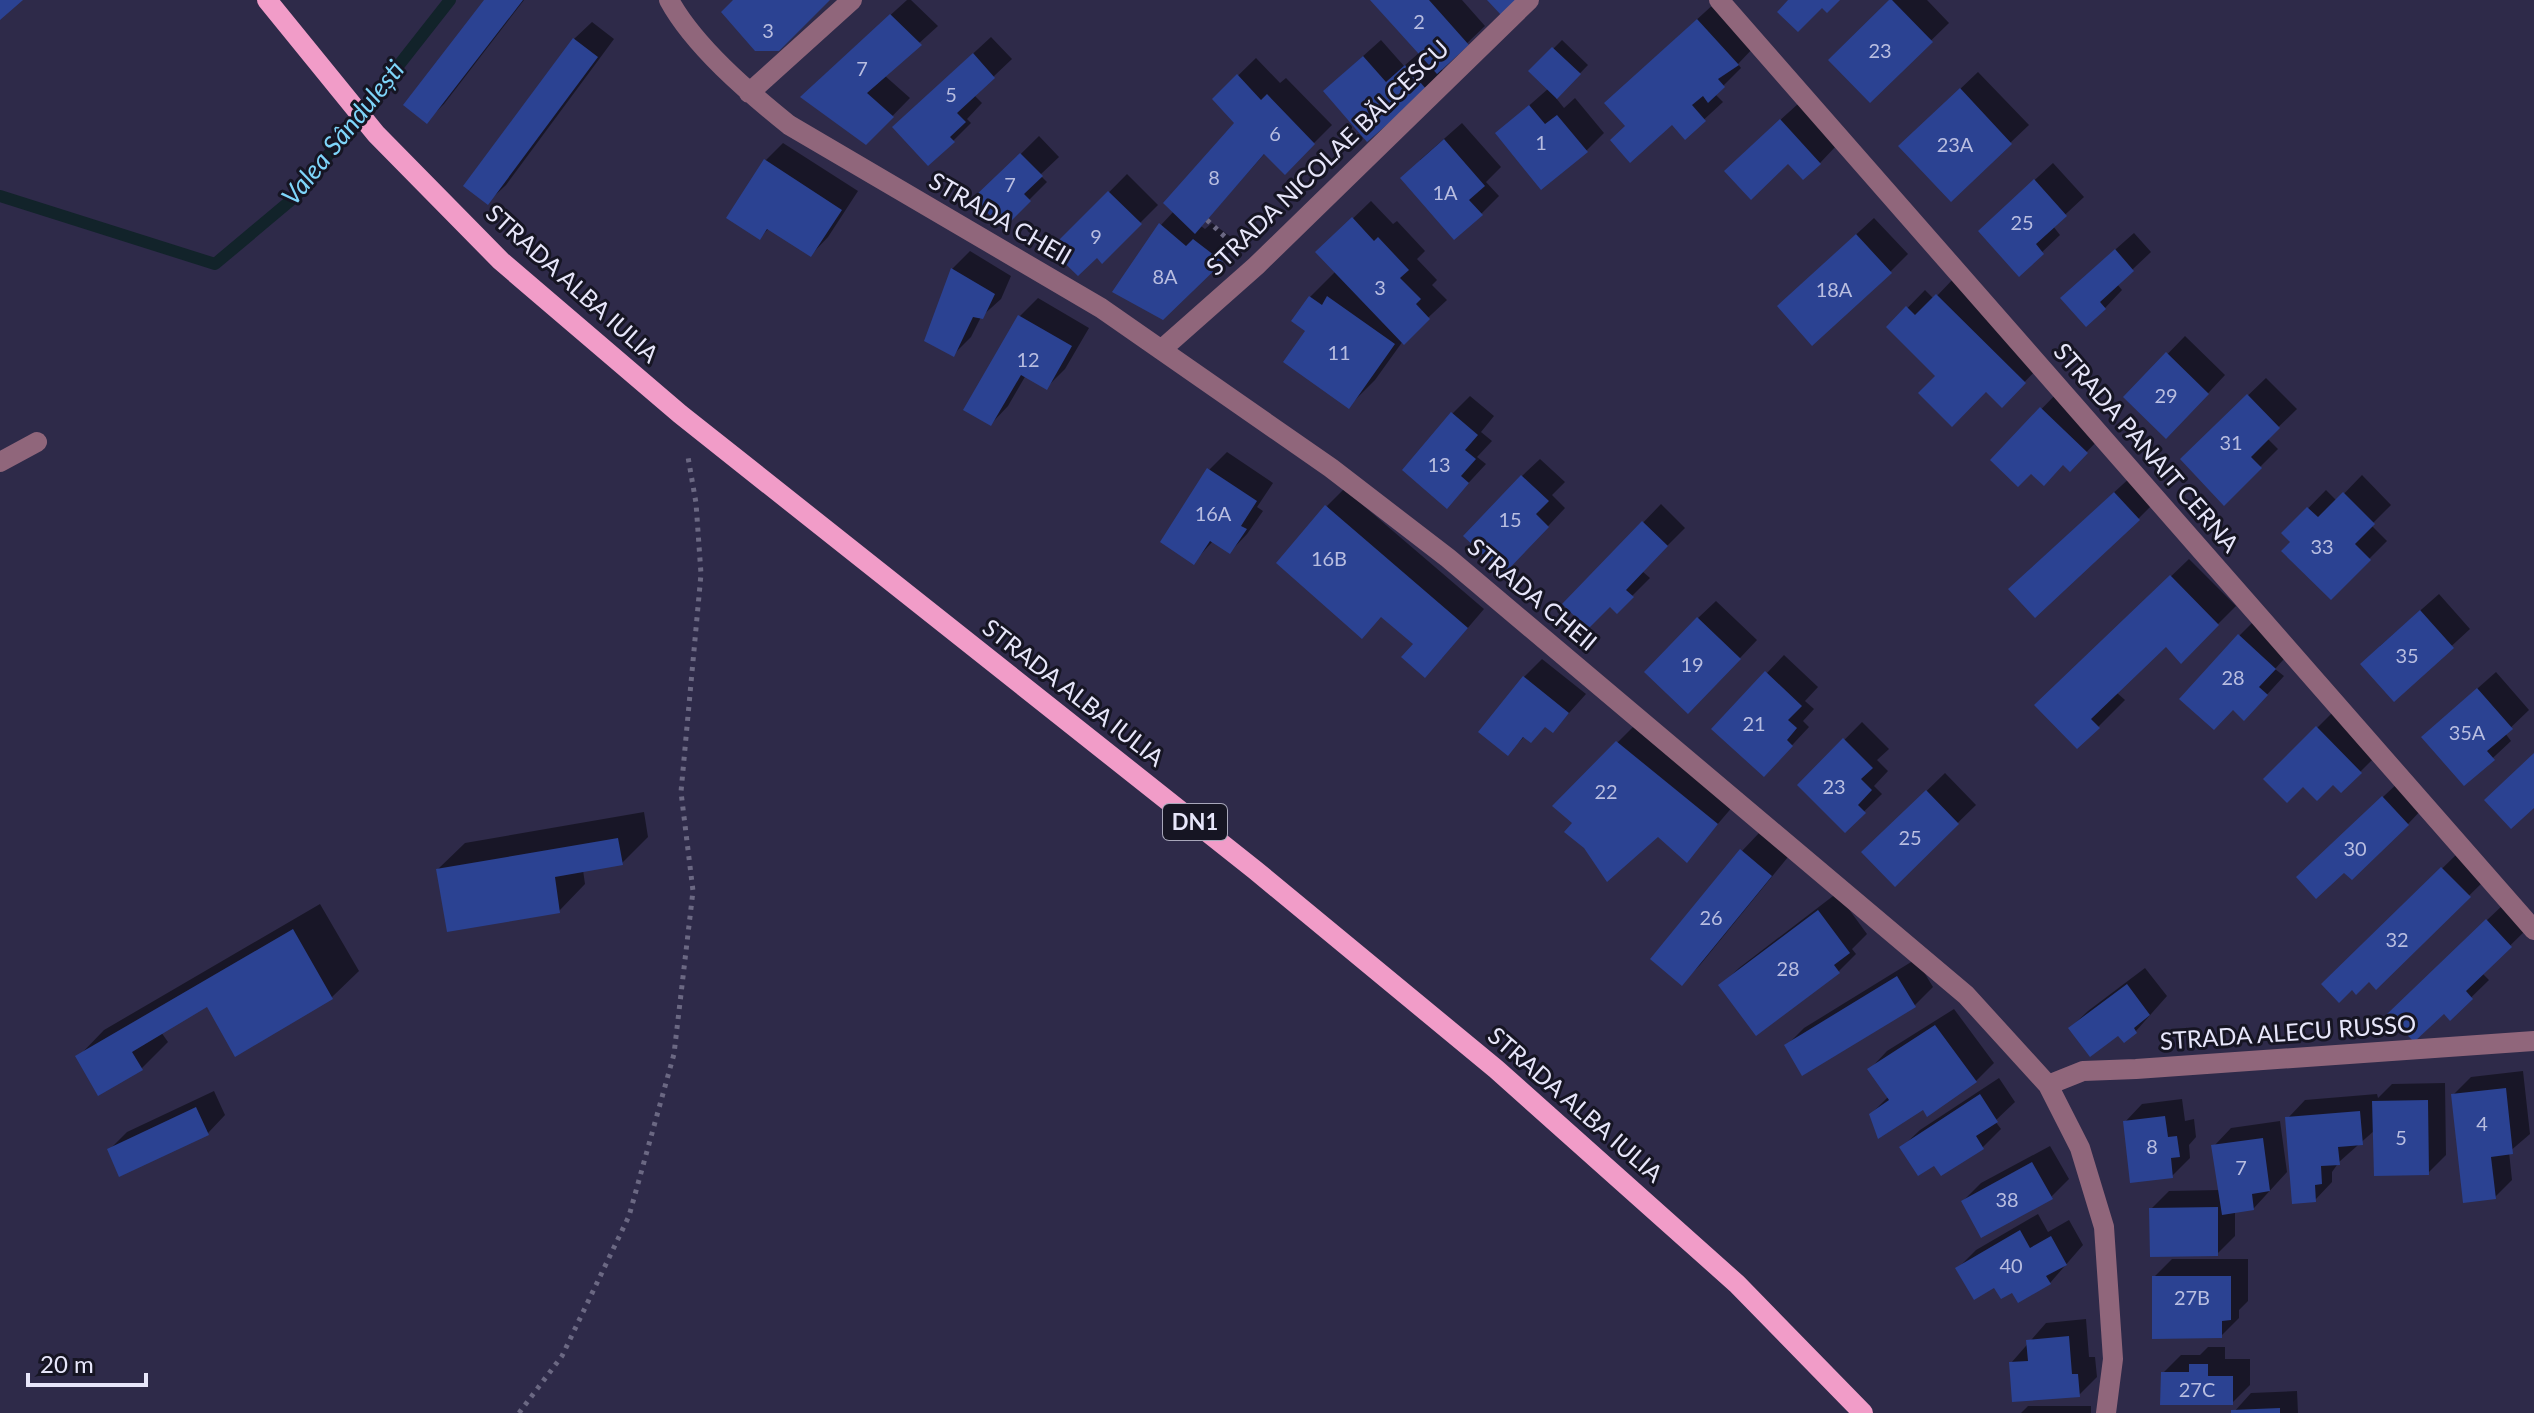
<svg xmlns="http://www.w3.org/2000/svg" width="2534" height="1413" viewBox="0 0 2534 1413" font-family="Lato,sans-serif">
  <rect width="100%" height="100%" fill="#2e2a49"/>
  <!-- shadow -->
  <path fill="#0007" d="M486 0H524L444 104 427 121Z
    M907 0H911L938 26 884 75 910 98 866 143 820 79Z
    M1373 0H1462L1485 26 1441 68 1443 71 1425 89 1367 139 1343 74 1381 40 1404 66 1420 52Z
    M1891 0H1927L1949 23 1870 100Z
    M1716 2 1755 46 1738 64 1741 68 1715 94 1723 102 1685 137 1672 122 1628 126 1625 85Z
    M592 22 614 39 506 185 488 202 574 39Z
    M991 37 1012 59 974 95 982 103 967 119 971 123 953 141 913 109Z
    M1562 40 1588 65 1556 98 1564 108 1575 98 1604 133 1586 151 1497 134 1549 88 1531 71Z
    M1256 58 1280 83 1286 78 1332 125 1285 172 1266 152 1201 226 1205 229 1212 223 1239 243 1163 318 1161 225 1174 211 1237 123 1214 99Z
    M1978 72 2029 125 1951 199 1918 129Z
    M1799 103 1837 145 1820 163 1789 162 1744 153Z
    M1462 123 1501 167 1486 182 1499 196 1481 214 1420 160Z
    M1039 136 1059 157 1040 175 1047 182 1003 226 976 198Z
    M783 143 858 191 828 237 811 255 769 228 760 238 765 161Z
    M2053 163 2084 197 2053 226 2060 235 2019 274 1998 214Z
    M1127 174 1158 205 1102 261 1097 255 1053 249Z
    M1371 201 1393 224 1397 221 1425 251 1417 259 1437 280 1432 285 1447 300 1403 341 1375 380 1349 406 1308 330 1310 297 1336 271 1318 252Z
    M1874 218 1908 254 1890 272 1797 289Z
    M2134 233 2151 252 2117 284 2122 290 2105 308 2081 280Z
    M970 251 1011 276 1001 299 981 317 971 337 954 354 952 269Z
    M1955 277 2042 364 2002 405 1986 390 1938 376 1889 327 1925 290 1934 299Z
    M1038 298 1089 328 1065 369 1047 387 1026 375 1008 406 991 424 966 409 1020 316Z
    M2185 336 2225 375 2184 419 2126 397Z
    M2266 378 2297 409 2267 438 2278 449 2224 503 2182 459Z
    M2059 391 2104 434 2070 469 2064 463 2031 471 1992 460Z
    M1470 396 1494 416 1481 432 1492 441 1477 457 1486 464 1447 506 1452 414Z
    M1227 452 1273 483 1257 507 1263 511 1247 534 1230 552 1213 541 1194 562 1209 470Z
    M1540 459 1565 482 1552 495 1565 508 1522 554V476Z
    M2133 475 2156 501 2138 519 2028 571Z
    M2362 475 2391 505 2371 525 2387 541 2331 597 2284 533 2326 490 2337 501Z
    M1344 489 1484 609 1442 658 1415 644 1327 506Z
    M1661 504 1685 528 1642 571 1650 578 1617 611 1610 604H1565Z
    M2189 559 2236 606 2181 661 2166 645 2116 692 2125 700 2098 727 2037 705Z
    M2439 594 2470 629 2394 699 2380 646Z
    M1716 601 1757 640 1706 694 1698 618Z
    M2257 618 2292 650 2275 669 2284 676 2262 700 2234 707 2239 636Z
    M1784 655 1818 687 1805 701 1814 709 1803 721 1809 727 1781 757 1767 673Z
    M1542 659 1586 694 1553 731 1546 726 1525 736 1508 753 1481 732 1524 677Z
    M2496 672 2529 710 2505 733 2511 741 2465 784 2442 720Z
    M2335 710 2378 754 2341 791 2333 783 2303 784 2266 779Z
    M1862 722 1889 749 1877 760 1888 771 1874 786 1882 794 1845 830 1800 785Z
    M1635 725 1734 805 1687 860 1658 835 1575 823 1555 805Z
    M1945 773 1976 805 1895 884 1864 852Z
    M2401 780 2425 806 2408 824 2316 860Z
    M644 812 648 837 622 863 583 870 585 884 559 911 438 869 465 843Z
    M1759 833 1788 857 1700 965 1682 983 1742 851Z
    M2460 851 2487 878 2376 987 2369 980 2352 988 2324 984Z
    M1837 893 1867 934 1852 949 1856 954 1838 972 1721 985 1739 968Z
    M2505 903 2528 928 2482 973 2489 980 2450 1018 2444 1012 2407 996Z
    M320 904 359 971 332 997 236 1054 207 1004 161 1032 168 1042 141 1069 78 1057 104 1030Z
    M1916 959 1933 987 1915 1005 1803 1074 1786 1046 1804 1028Z
    M2145 968 2167 996 2136 1031 2118 1033 2070 1028 2088 1011Z
    M1954 1009 1994 1063 1976 1081 1924 1107 1871 1114 1889 1096 1870 1069 1887 1051Z
    M2523 1071 2530 1134 2509 1152 2512 1180 2495 1197 2453 1095 2471 1077Z
    M1999 1078 2015 1102 1995 1121 2001 1129 1983 1147 1941 1174 1934 1163 1902 1147 1920 1130Z
    M2445 1083 2446 1155 2428 1173 2375 1130 2339 1162 2332 1172V1182L2315 1200 2288 1118 2305 1100 2377 1094 2378 1098 2392 1084Z
    M214 1091 225 1115 208 1133 109 1150 127 1132Z
    M2182 1099 2185 1121 2194 1119 2196 1137 2189 1145 2190 1158 2172 1176 2125 1122 2142 1104Z
    M2280 1121 2287 1172 2254 1208 2235 1211V1236L2217 1254 2151 1209 2169 1191 2220 1190 2214 1146 2231 1128Z
    M2050 1146 2069 1179 2051 1197 1963 1201 1981 1183Z
    M2038 1214 2048 1232 2069 1220 2083 1245 2050 1283 2013 1290 1995 1286 1958 1268 1976 1250Z
    M2172 1259H2248V1301L2239 1310V1318L2221 1336 2154 1277Z
    M2086 1319 2089 1357H2095L2097 1377 2079 1395 2011 1363 2046 1323Z
    M2208 1347H2225V1359H2250V1385L2232 1403 2163 1373 2181 1355H2200Z
    M2297 1391 2298 1413H2233L2251 1393Z
    M2028 1406H2091V1413H2021Z"/>
  <g fill="none" stroke-linecap="round" stroke-linejoin="round">
    <!-- stream -->
    <path stroke="#12232a" stroke-width="12" d="M0 196 215 264 296 196 450 0"/>
  </g>
  <!-- building -->
  <path fill="#2b4292" d="M0 0H23L0 20Z
    M484 0H523L427 124 403 105Z
    M733 0H830L779 51H755L721 12Z
    M1370 0H1429L1469 45 1437 74Z
    M1487 0H1519L1502 16Z
    M1788 0H1840L1827 13 1822 8 1798 32 1777 12Z
    M1889 0H1892L1933 42 1870 103 1828 60Z
    M890 14 922 45 867 93 894 117 866 145 800 97Z
    M1697 19 1739 65 1718 79 1725 87 1708 103 1703 96 1692 105 1706 121 1685 140 1672 125 1630 163 1610 140 1625 126 1604 103Z
    M573 38 598 57 488 205 463 186Z
    M1552 47 1581 74 1557 99 1528 71Z
    M973 53 995 78 957 113 966 122 950 137 955 142 928 166 892 127Z
    M1363 56 1386 82 1405 65 1427 90 1367 142 1323 91Z
    M1237 74 1261 100 1267 94 1315 144 1285 175 1264 154 1195 234 1163 203 1234 123 1212 99Z
    M1960 88 2012 144 1951 202 1898 146Z
    M1529 105 1545 124 1557 115 1588 152 1541 190 1495 133Z
    M1780 119 1821 164 1803 180 1788 164 1751 200 1724 171Z
    M1444 139 1485 186 1469 200 1483 215 1454 240 1400 178Z
    M1020 153 1043 176 1024 194 1031 201 1003 229 973 198Z
    M764 159 842 210 811 257 767 229 760 240 726 218Z
    M2034 179 2067 216 2036 244 2044 254 2019 277 1978 231Z
    M1108 191 1142 224 1102 264 1097 258 1078 276 1050 249Z
    M1352 217 1374 241 1378 237 1409 270 1400 278 1421 299 1416 304 1430 319 1404 345 1315 252Z
    M1159 223 1186 246 1193 239 1223 262 1163 320 1112 292Z
    M1856 234 1892 273 1812 346 1777 306Z
    M2115 249 2134 271 2100 302 2106 309 2086 327 2060 298Z
    M951 268 995 294 983 319 973 317 954 357 924 341Z
    M1936 294 2026 383 2002 408 1986 392 1952 427 1918 393 1935 376 1886 327 1906 306 1915 315Z
    M1309 296 1322 305 1327 296 1395 344 1349 409 1283 362 1305 331 1291 321Z
    M1018 315 1072 346 1047 390 1021 375 991 426 963 410Z
    M2166 352 2209 394 2166 439 2123 397Z
    M2247 394 2280 428 2251 457 2262 468 2224 506 2180 459Z
    M2040 407 2088 453 2070 472 2063 465 2044 486 2031 474 2018 487 1990 460Z
    M1451 412 1478 435 1465 450 1476 459 1461 476 1469 483 1447 509 1402 470Z
    M1207 468 1257 501 1241 526 1247 529 1230 554 1210 541 1194 565 1160 542Z
    M1521 475 1549 501 1536 514 1549 527 1504 574 1463 536Z
    M2114 492 2140 520 2035 618 2008 589Z
    M2343 492 2375 524 2355 544 2371 560 2331 600 2281 551 2290 542 2281 533 2307 507 2318 517Z
    M1325 505 1468 628 1425 678 1401 657 1413 644 1381 617 1362 639 1276 563Z
    M1642 521 1668 546 1626 590 1634 597 1617 614 1610 607 1588 629 1562 604Z
    M2170 575 2219 625 2181 664 2166 647 2091 719 2100 728 2077 749 2034 705Z
    M2420 610 2454 648 2394 702 2360 664Z
    M1697 617 1741 659 1688 714 1644 672Z
    M2238 634 2276 669 2259 687 2268 695 2244 721 2233 710 2214 730 2179 699Z
    M1765 671 1802 706 1788 720 1797 728 1787 740 1793 746 1764 777 1711 729Z
    M1523 676 1569 713 1553 733 1545 727 1531 743 1523 737 1508 756 1478 732Z
    M2477 688 2513 729 2487 751 2495 760 2464 786 2421 737Z
    M2316 726 2362 773 2341 793 2333 785 2317 801 2303 787 2287 803 2263 779Z
    M1843 738 1873 768 1861 779 1872 790 1858 805 1866 813 1845 833 1797 785Z
    M1616 741 1718 824 1687 863 1658 837 1607 882 1584 848 1564 832 1572 823 1552 806Z
    M2534 753V808L2511 829 2484 800Z
    M1926 790 1959 824 1895 887 1861 852Z
    M2382 796 2409 825 2352 880 2344 873 2316 899 2296 877Z
    M618 838 623 865 555 877 560 913 447 932 436 869Z
    M1740 849 1772 876 1682 986 1650 959Z
    M2441 867 2471 897 2376 990 2369 982 2356 995 2352 990 2339 1003 2321 984Z
    M1818 910 1850 953 1834 965 1840 973 1756 1036 1718 985Z
    M2486 919 2512 947 2466 991 2473 999 2450 1021 2444 1014 2414 1042 2387 1014Z
    M293 929 333 999 235 1057 207 1007 132 1052 143 1070 98 1096 75 1056Z
    M1897 976 1916 1007 1802 1076 1784 1045Z
    M2127 984 2150 1015 2134 1028 2137 1033 2124 1043 2118 1036 2090 1057 2068 1028Z
    M1935 1025 1977 1082 1927 1117 1923 1110 1878 1139 1869 1114 1889 1100 1867 1069Z
    M2506 1088 2513 1154 2491 1157 2496 1199 2463 1203 2451 1094Z
    M1980 1094 1998 1122 1976 1136 1984 1149 1941 1176 1934 1166 1918 1176 1899 1147Z
    M2428 1100 2429 1175 2374 1176 2372 1101Z
    M196 1107 209 1135 119 1177 107 1149Z
    M2360 1111 2363 1145 2338 1147 2340 1165 2321 1166 2322 1184 2315 1185 2316 1202 2292 1204 2285 1117Z
    M2165 1116 2168 1137 2177 1136 2180 1157 2171 1158 2173 1178 2130 1183 2123 1121Z
    M2263 1138 2270 1191 2252 1194 2254 1210 2222 1215 2211 1145Z
    M2032 1162 2053 1199 1981 1238 1961 1201Z
    M2218 1207V1256L2150 1257 2149 1208Z
    M2020 1230 2030 1248 2051 1236 2067 1265 2046 1276 2051 1284 2018 1303 2012 1293 2001 1299 1994 1288 1974 1300 1955 1268Z
    M2152 1276H2231V1320L2222 1321V1338L2152 1339Z
    M2069 1336 2072 1374H2078L2080 1397 2012 1402 2009 1362 2028 1361 2026 1340Z
    M2189 1364H2208V1376H2233V1405H2160L2161 1372H2189Z
    M2280 1408V1413H2231V1410Z"/>
  <g fill="none" stroke-linecap="round" stroke-linejoin="round">
    <!-- path -->
    <path stroke="#6b6883" stroke-width="5" stroke-dasharray="4 6" stroke-linecap="butt" d="M1207 220 1235 246
      M519 1413 562 1356 629 1216 674 1054 693 891 681 792 701 574 696 503 688 457"/>
    <!-- minor -->
    <path stroke="#90667b" stroke-width="20" d="M669 0C694 46 748 92 789 125L1101 308 1331 468 1448 558 1966 995 2048 1085 2080 1148 2104 1227 2113 1359 2106 1413
      M1719 0 2534 930
      M749 93 852 0
      M1161 350 1256 266 1529 0
      M0 462 37 442
      M2048 1085 2083 1071 2136 1069 2534 1041"/>
    <!-- major -->
    <path stroke="#f19cc8" stroke-width="20" d="M267 0 376 134 501 261 680 414 1255 870 1496 1069 1737 1284 1863 1413"/>
  </g>
  <g text-anchor="middle" stroke-width="6" stroke-linejoin="round" paint-order="stroke">
    <!-- number labels -->
    <g font-size="20" fill="#b8bde0">
      <text x="1419" y="29">2</text>
      <text x="768" y="38">3</text>
      <text x="1880" y="58">23</text>
      <text x="862" y="76">7</text>
      <text x="951" y="102">5</text>
      <text x="1275" y="141">6</text>
      <text x="1541" y="150">1</text>
      <text x="1955" y="152">23A</text>
      <text x="1214" y="185">8</text>
      <text x="1010" y="192">7</text>
      <text x="1445" y="200">1A</text>
      <text x="2022" y="230">25</text>
      <text x="1096" y="244">9</text>
      <text x="1165" y="284">8A</text>
      <text x="1380" y="295">3</text>
      <text x="1834" y="297">18A</text>
      <text x="1339" y="360">11</text>
      <text x="1028" y="367">12</text>
      <text x="2166" y="403">29</text>
      <text x="2231" y="450">31</text>
      <text x="1439" y="472">13</text>
      <text x="1213" y="521">16A</text>
      <text x="1510" y="527">15</text>
      <text x="2322" y="554">33</text>
      <text x="1329" y="566">16B</text>
      <text x="2407" y="663">35</text>
      <text x="1692" y="672">19</text>
      <text x="2233" y="685">28</text>
      <text x="1754" y="731">21</text>
      <text x="2467" y="740">35A</text>
      <text x="1834" y="794">23</text>
      <text x="1606" y="799">22</text>
      <text x="1910" y="845">25</text>
      <text x="2355" y="856">30</text>
      <text x="1711" y="925">26</text>
      <text x="2397" y="947">32</text>
      <text x="1788" y="976">28</text>
      <text x="2482" y="1131">4</text>
      <text x="2401" y="1145">5</text>
      <text x="2152" y="1154">8</text>
      <text x="2241" y="1175">7</text>
      <text x="2007" y="1207">38</text>
      <text x="2011" y="1273">40</text>
      <text x="2192" y="1305">27B</text>
      <text x="2197" y="1397">27C</text>
    </g>
    <!-- shield labels -->
    <rect fill="#161523" stroke="#a8a7ba" stroke-width="2" x="1163" y="804" width="64" height="36" rx="6"/>
    <g font-size="22" font-weight="bold" fill="#e7e6fa">
      <text x="1195" y="830">DN1</text>
    </g>
    <!-- street labels -->
    <g font-size="24" fill="#e7e6fa" stroke="#161523">
      <text transform="translate(1328 158) rotate(-44)" y="8">STRADA NICOLAE BĂLCESCU</text>
      <text transform="translate(1000 219) rotate(30)" y="8">STRADA CHEII</text>
      <text transform="translate(572 284) rotate(42)" y="8">STRADA ALBA IULIA</text>
      <text transform="translate(2146 448) rotate(49)" y="8">STRADA PANAIT CERNA</text>
      <text transform="translate(1532 595) rotate(40)" y="8">STRADA CHEII</text>
      <text transform="translate(1073 693) rotate(38)" y="8">STRADA ALBA IULIA</text>
      <text transform="translate(2288 1033) rotate(-4)" y="8">STRADA ALECU RUSSO</text>
      <text transform="translate(1575 1105) rotate(41)" y="8">STRADA ALBA IULIA</text>
    </g>
    <!-- water labels -->
    <g font-size="26" font-style="italic" fill="#7ed5fa" stroke="#161523">
      <text transform="translate(343 133) rotate(-51)" y="9">Valea Sândulești</text>
    </g>
  </g>
  <!-- scale -->
  <path d="M28 1373v12h118v-12" fill="none" stroke="#e7e6fa" stroke-width="4"/>
  <text x="40" y="1373" font-size="24" fill="#e7e6fa" stroke="#161523" stroke-width="6" paint-order="stroke">20 m</text>
</svg>
